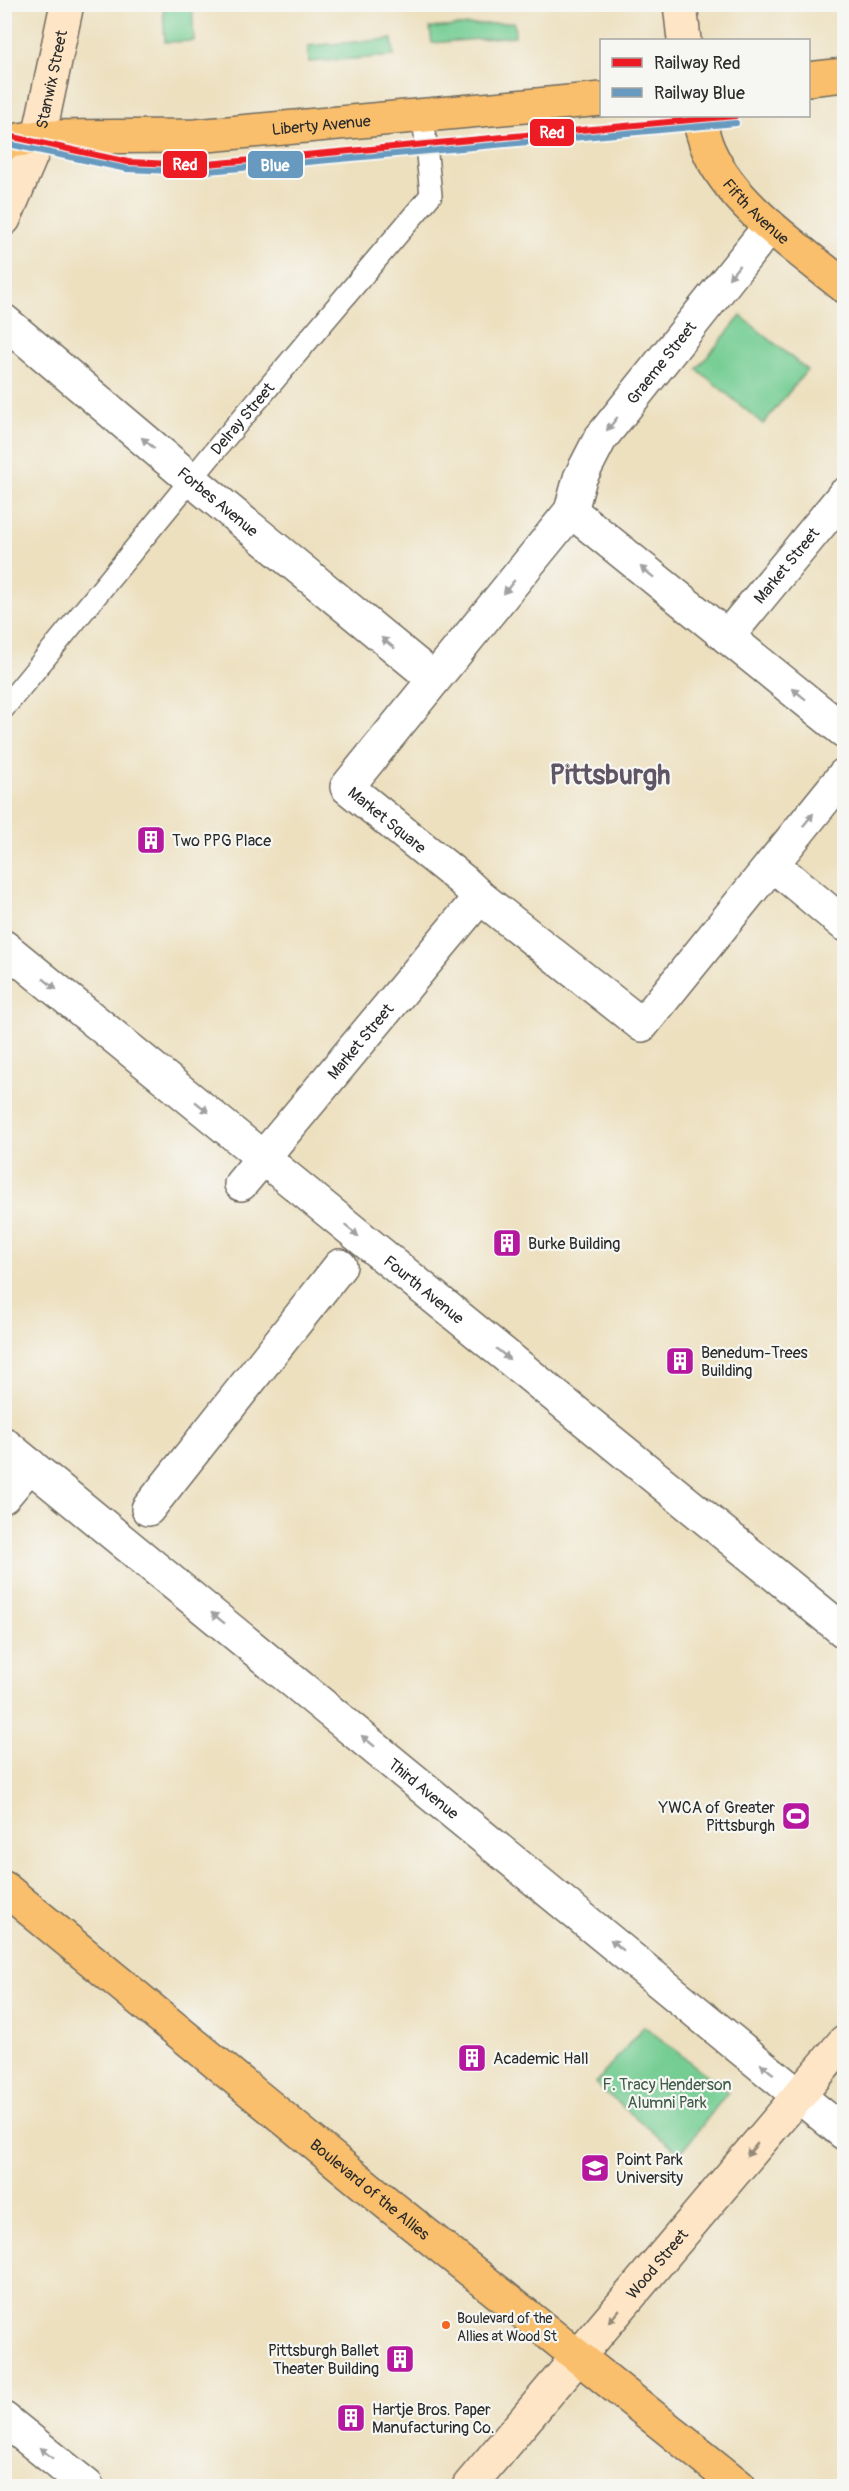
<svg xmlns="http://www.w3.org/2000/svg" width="849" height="2491" viewBox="0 0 849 2491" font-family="Pangolin,sans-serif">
  <rect width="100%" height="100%" fill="#f6f6f2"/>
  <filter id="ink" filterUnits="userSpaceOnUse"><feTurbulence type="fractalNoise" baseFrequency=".0167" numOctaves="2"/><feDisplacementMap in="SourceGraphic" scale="12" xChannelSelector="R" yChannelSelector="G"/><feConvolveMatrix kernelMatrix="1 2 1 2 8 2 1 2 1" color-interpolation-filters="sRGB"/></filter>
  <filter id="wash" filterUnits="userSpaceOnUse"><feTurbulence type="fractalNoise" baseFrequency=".008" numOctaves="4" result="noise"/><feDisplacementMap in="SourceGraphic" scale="24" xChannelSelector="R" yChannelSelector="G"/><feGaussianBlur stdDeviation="1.35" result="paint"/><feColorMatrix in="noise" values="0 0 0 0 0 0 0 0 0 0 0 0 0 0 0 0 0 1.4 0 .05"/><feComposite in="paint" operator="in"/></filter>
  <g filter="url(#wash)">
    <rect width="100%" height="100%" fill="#ede0bf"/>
    <!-- green -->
    <path fill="#75cd93" stroke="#507c5f" stroke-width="1.5" d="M170 5H192L194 41 165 42 163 6Z
      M514 22 515 36 432 43 430 28Z
      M392 39 394 56 309 62 308 46Z
      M741 316 807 370 763 424 697 369Z
      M644 2026 728 2092 680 2154 595 2084Z"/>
  </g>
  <g filter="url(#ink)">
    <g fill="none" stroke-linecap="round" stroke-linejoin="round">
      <!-- lane casing -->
      <g stroke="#6f6a5f" stroke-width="24">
        <g id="lane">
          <path id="s1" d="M4 708 222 442 431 195 423 115"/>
        </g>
      </g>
      <!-- street casing -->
      <g stroke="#6f6a5f" stroke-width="36">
        <g id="street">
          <path id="s2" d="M4 321 192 480 434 679"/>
          <path id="s3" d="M571 511 580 478 600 439 770 226"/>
          <path id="s4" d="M727 637 844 495"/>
          <path id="s5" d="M844 731 571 511 347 787 462 880 480 897 642 1025 844 775"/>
          <path d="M772 864 844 924"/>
          <path id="s6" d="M4 947 844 1631"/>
          <path id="s7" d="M241 1184 480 897"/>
          <path id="s8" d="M4 1444 844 2133"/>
          <path d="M4 1496 30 1465"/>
          <path d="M148 1509 340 1266"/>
          <path d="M4 2419 87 2486"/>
        </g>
      </g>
      <!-- secondary casing -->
      <g stroke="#6f6a5f" stroke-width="36">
        <g id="secondary">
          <path d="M680 4 684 40"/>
          <path id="s9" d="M4 219 39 137 67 4"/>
          <path id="s10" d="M469 2486 844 2042"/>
        </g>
      </g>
      <!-- primary casing -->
      <g stroke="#6f6a5f" stroke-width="36">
        <g id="primary">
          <path d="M808 79 844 75"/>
          <path id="s11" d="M698 116C701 127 704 140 709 151 733 205 799 249 844 286"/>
          <path id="s12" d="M4 142 39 137 196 136 602 99"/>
          <path id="s13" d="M4 1888 388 2204 739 2486"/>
        </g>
      </g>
      <!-- lane -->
      <use href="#lane" stroke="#fff" stroke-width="21"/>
      <!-- street -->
      <use href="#street" stroke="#fff" stroke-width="33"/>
      <!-- secondary -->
      <use href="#secondary" stroke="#fde5c5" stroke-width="33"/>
      <!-- primary -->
      <use href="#primary" stroke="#f9bf6d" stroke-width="33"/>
      <!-- rail-1 casing -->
      <g stroke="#f6f6f2" stroke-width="10">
        <path id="rail-1" d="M4 135 128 162 196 165 735 116"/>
      </g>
      <!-- rail-2 casing -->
      <g stroke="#f6f6f2" stroke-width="10">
        <path id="rail-2" d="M4 143 127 169 197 172 736 123"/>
      </g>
      <!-- rail-1 -->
      <use href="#rail-1" stroke="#ec1b24" stroke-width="6"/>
      <!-- rail-2 -->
      <use href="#rail-2" stroke="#689abf" stroke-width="6"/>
    </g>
    <!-- one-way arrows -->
    <defs><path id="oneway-solid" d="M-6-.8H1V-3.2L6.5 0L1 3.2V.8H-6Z" transform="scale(1.5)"/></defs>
    <g fill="#a0a0a0">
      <use href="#oneway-solid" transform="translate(734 272) rotate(129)"/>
      <use href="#oneway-solid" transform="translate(612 424) rotate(129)"/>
      <use href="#oneway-solid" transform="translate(148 443) rotate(-140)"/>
      <use href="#oneway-solid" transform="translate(647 572) rotate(-141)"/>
      <use href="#oneway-solid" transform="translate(509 587) rotate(129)"/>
      <use href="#oneway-solid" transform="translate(388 643) rotate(-141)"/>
      <use href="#oneway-solid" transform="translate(799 694) rotate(-141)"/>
      <use href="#oneway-solid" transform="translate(808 820) rotate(-51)"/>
      <use href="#oneway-solid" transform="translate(50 984) rotate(39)"/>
      <use href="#oneway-solid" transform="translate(202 1107) rotate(39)"/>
      <use href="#oneway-solid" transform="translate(352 1231) rotate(39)"/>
      <use href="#oneway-solid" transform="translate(503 1354) rotate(39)"/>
      <use href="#oneway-solid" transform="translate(218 1618) rotate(-141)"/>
      <use href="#oneway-solid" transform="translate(368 1741) rotate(-141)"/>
      <use href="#oneway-solid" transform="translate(617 1945) rotate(-141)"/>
      <use href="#oneway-solid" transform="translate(767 2069) rotate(-141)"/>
      <use href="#oneway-solid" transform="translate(46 2453) rotate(-141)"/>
    </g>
    <g fill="#948878">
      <use href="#oneway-solid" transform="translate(752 2150) rotate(130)"/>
      <use href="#oneway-solid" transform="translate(614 2316) rotate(130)"/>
    </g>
  </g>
  <!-- icons -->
  <defs>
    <g id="building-square" transform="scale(1.5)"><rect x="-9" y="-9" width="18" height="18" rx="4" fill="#b5179e" stroke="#f6f6f2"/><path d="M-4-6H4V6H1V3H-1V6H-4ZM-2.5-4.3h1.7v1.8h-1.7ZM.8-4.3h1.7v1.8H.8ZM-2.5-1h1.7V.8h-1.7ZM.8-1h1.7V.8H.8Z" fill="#fff"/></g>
    <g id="stadium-square" transform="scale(1.5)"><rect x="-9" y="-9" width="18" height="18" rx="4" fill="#b5179e" stroke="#f6f6f2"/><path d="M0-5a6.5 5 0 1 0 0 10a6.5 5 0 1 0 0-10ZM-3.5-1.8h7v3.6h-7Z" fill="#fff"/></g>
    <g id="university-square" transform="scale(1.5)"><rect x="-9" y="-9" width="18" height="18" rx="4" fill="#b5179e" stroke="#f6f6f2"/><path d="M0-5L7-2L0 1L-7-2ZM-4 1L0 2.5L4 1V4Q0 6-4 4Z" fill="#fff"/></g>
  </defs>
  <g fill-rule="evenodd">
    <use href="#building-square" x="151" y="840"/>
    <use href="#building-square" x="507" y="1243"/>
    <use href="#building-square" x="680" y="1361"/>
    <use href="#stadium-square" x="796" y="1816"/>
    <use href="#building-square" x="472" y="2058"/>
    <use href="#university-square" x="595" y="2168"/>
    <use href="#building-square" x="400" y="2359"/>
    <use href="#building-square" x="351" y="2418"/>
  </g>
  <!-- markers -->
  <circle fill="#f26522" stroke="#f6f6f2" stroke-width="2" cx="446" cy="2325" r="5"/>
  <g text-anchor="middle" stroke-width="4.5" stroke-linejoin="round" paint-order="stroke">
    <!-- bus labels -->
    <g font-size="14" fill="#2b2b2b" stroke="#f6f6f2" text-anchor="start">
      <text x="457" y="2323">Boulevard of the<tspan x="457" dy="18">Allies at Wood St</tspan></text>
    </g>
    <!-- street labels -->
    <g font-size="16" fill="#2b2b2b" stroke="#f6f6f2">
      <text dy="6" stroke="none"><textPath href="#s9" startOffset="148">Stanwix Street</textPath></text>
      <text dy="6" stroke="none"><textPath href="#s12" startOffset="318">Liberty Avenue</textPath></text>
      <text dy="6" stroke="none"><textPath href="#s11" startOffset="114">Fifth Avenue</textPath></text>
      <text dy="6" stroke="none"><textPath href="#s3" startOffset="176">Graeme Street</textPath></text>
      <text dy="6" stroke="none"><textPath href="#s1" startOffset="375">Delray Street</textPath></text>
      <text dy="6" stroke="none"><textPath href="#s2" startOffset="280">Forbes Avenue</textPath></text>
      <text dy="6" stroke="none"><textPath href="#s4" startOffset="93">Market Street</textPath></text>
      <text dy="6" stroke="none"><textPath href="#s5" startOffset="758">Market Square</textPath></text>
      <text dy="6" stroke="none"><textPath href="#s7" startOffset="186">Market Street</textPath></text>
      <text dy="6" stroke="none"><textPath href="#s6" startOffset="542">Fourth Avenue</textPath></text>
      <text dy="6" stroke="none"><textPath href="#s8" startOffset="543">Third Avenue</textPath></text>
      <text dy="6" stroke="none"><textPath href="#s13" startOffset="474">Boulevard of the Allies</textPath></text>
      <text dy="6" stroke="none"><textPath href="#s10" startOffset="291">Wood Street</textPath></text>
    </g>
    <!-- poi labels -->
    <g font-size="16" fill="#2b2b2b" stroke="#f6f6f2" text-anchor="start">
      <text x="172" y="846">Two PPG Place</text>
      <text x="528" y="1249">Burke Building</text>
      <text x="701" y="1358">Benedum-Trees<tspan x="701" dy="18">Building</tspan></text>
      <text x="775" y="1813" text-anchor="end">YWCA of Greater<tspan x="775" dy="18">Pittsburgh</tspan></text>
      <text x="493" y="2064">Academic Hall</text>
      <text x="616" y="2165">Point Park<tspan x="616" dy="18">University</tspan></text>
      <text x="379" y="2356" text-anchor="end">Pittsburgh Ballet<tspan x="379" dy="18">Theater Building</tspan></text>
      <text x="372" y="2415">Hartje Bros. Paper<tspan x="372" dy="18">Manufacturing Co.</tspan></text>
    </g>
    <!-- park labels -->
    <g font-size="16" fill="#415c4a" stroke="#f6f6f2">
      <text x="667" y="2090">F. Tracy Henderson<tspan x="667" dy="18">Alumni Park</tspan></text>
    </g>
    <!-- town labels -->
    <g font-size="28" font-weight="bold" fill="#605565" stroke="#f6f6f2">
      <text x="610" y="784">Pittsburgh</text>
    </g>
  </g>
  <g stroke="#f6f6f2" stroke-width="2">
    <rect x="529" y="118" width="46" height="29" rx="6" fill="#ec1b24"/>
    <rect x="162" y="150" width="46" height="29" rx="6" fill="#ec1b24"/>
    <rect x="247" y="150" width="57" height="29" rx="6" fill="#689abf"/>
  </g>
  <g font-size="16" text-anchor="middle" font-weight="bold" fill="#fff">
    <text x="552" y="138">Red</text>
    <text x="185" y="170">Red</text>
    <text x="275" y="171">Blue</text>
  </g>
  <!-- margin -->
  <rect width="849" height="2491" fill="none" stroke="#f6f6f2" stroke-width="24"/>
  <!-- legend -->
  <rect x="600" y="39" width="210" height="78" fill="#f6f6f2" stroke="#a5a5a2" stroke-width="1.5"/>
  <rect x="612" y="58" width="30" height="9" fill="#ec1b24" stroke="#a5a5a2" stroke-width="1.5"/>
  <text x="654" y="69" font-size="18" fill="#2b2b2b">Railway Red</text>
  <rect x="612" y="88" width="30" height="9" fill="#689abf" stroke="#a5a5a2" stroke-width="1.5"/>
  <text x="654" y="99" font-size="18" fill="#2b2b2b">Railway Blue</text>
</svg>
